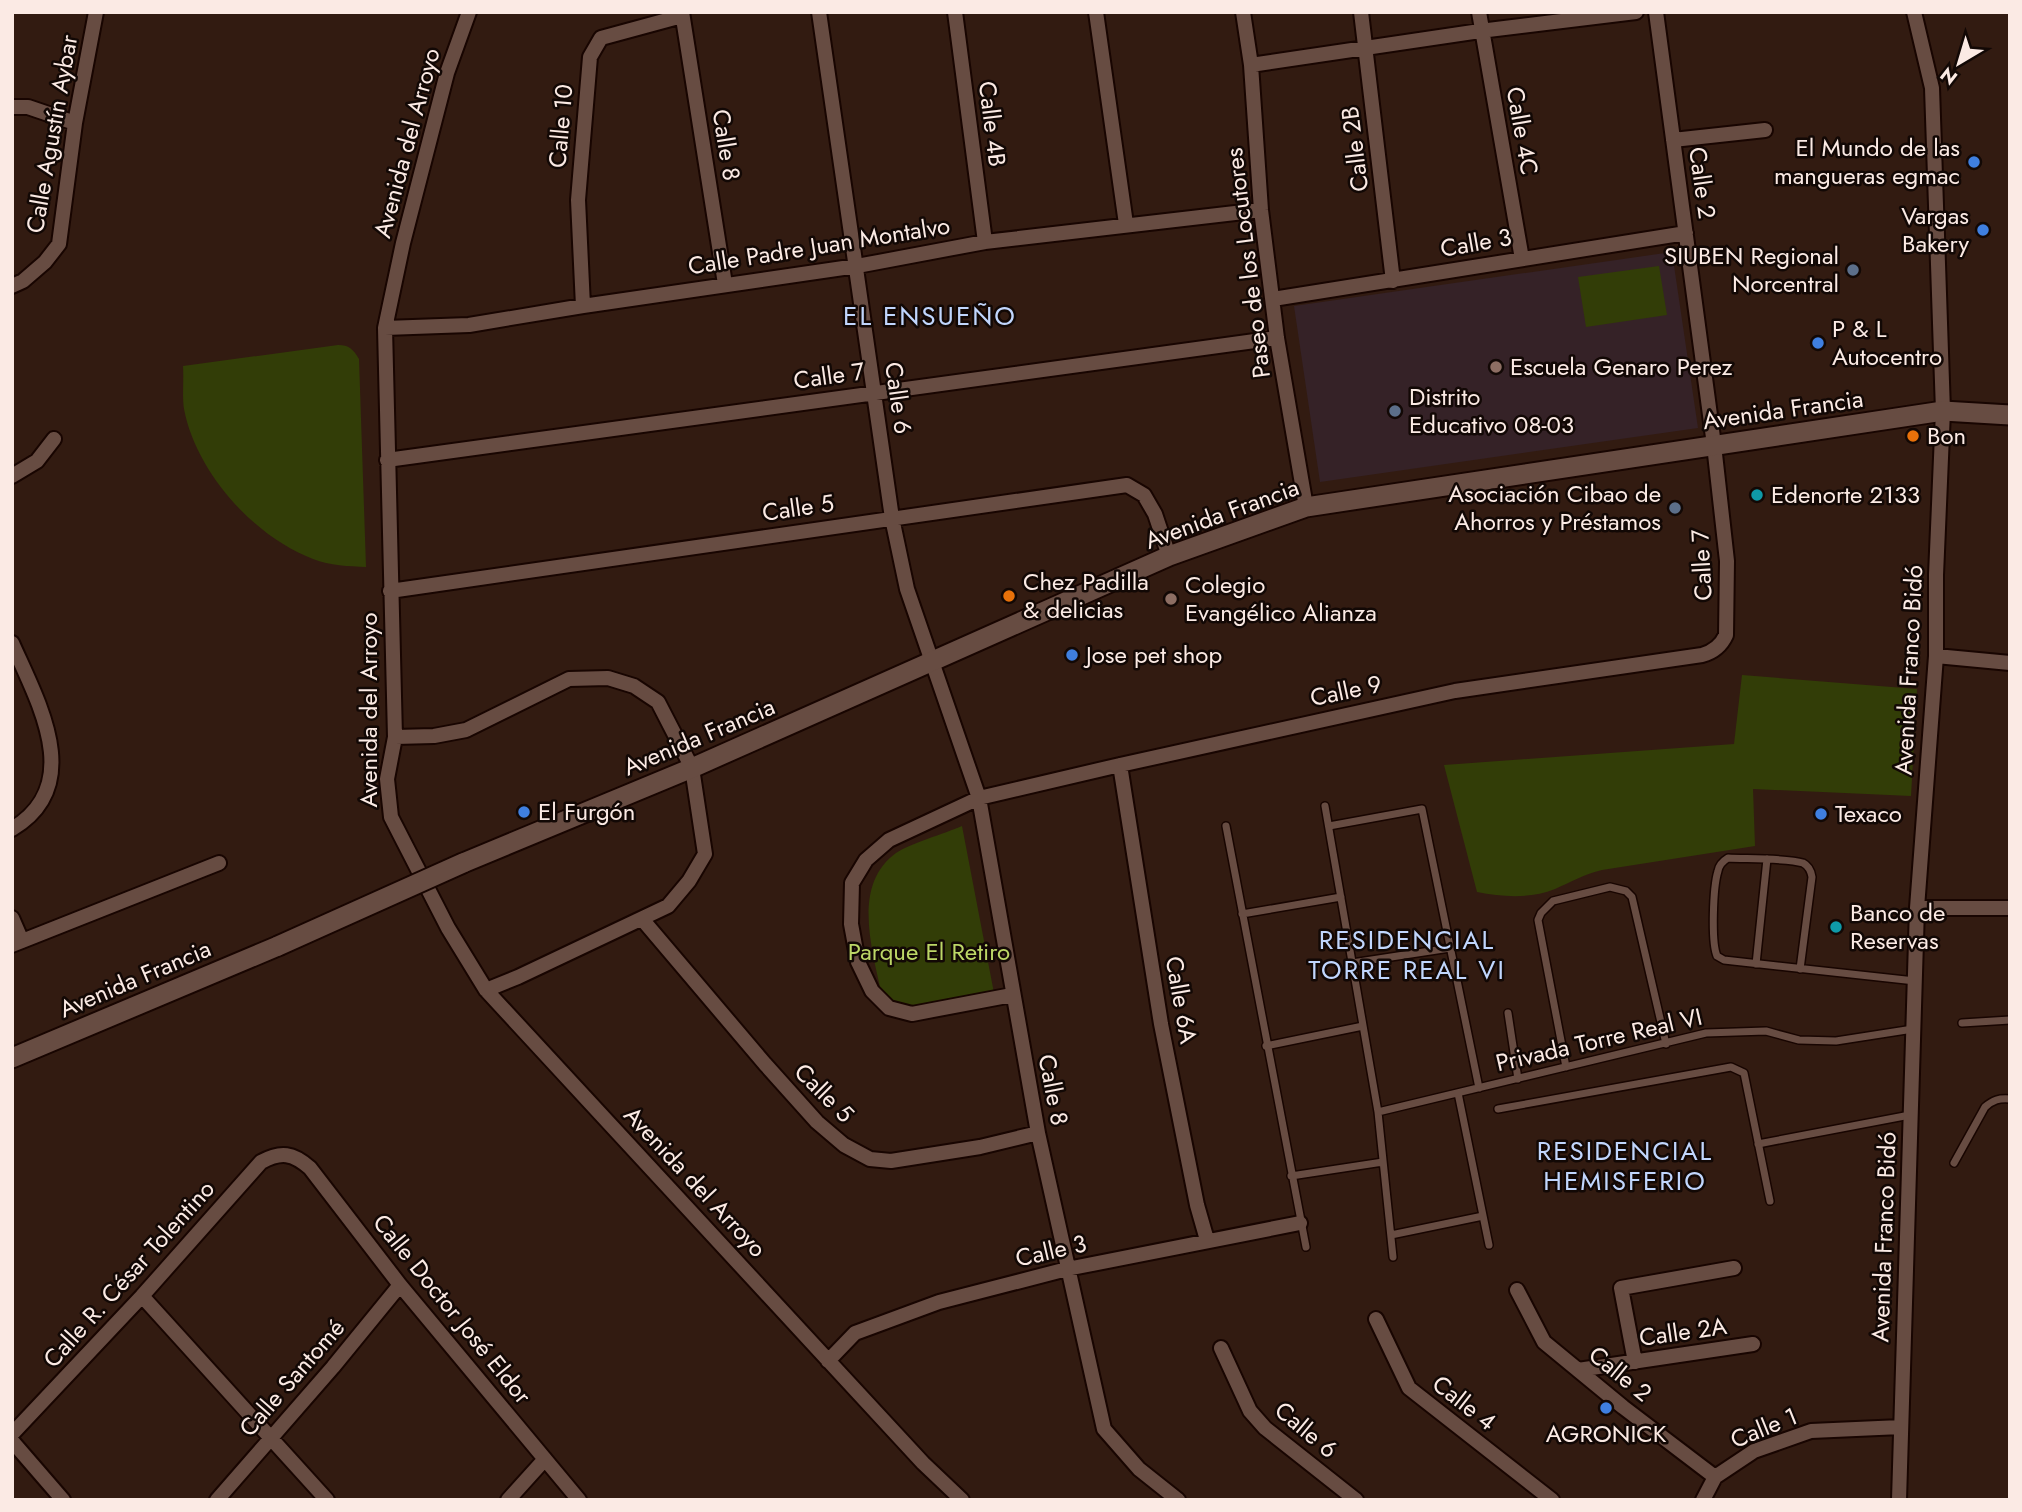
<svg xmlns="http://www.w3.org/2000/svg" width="2022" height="1512" viewBox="0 0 2022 1512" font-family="Jost,sans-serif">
  <rect width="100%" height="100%" fill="#321b11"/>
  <!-- education -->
  <path fill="#352227" d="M1672 252 1698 428 1320 482 1294 306Z"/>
  <!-- green -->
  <path fill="#323d07" d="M1659 266 1667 315 1586 327 1578 277Z
    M338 345C349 345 353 349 359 359L366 567C349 566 330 566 313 559 254 537 196 472 184 409 182 396 184 380 183 366Z
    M1742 675 1917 689 1911 796 1753 789 1755 846 1602 870C1584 874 1571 882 1555 889 1530 899 1503 897 1477 892L1444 765 1734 744Z
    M962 826 994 993 911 1016 881 992C872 948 852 885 896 853 911 843 944 834 962 826Z"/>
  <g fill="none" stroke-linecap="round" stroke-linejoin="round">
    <!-- service casing -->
    <g stroke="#180501" stroke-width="10">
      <path id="service" d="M1325 806 1378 1112 1393 1257
        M1226 826 1306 1247
        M1329 826 1422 809 1479 1088
        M1242 914 1341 897
        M1352 963 1450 948
        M1756 964 1767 859
        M1800 969 1812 877C1811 871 1809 866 1803 863 1787 858 1746 859 1728 858 1723 861 1719 865 1718 871 1713 887 1711 942 1717 956L1724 960 1915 981
        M1508 1013 1518 1079
        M1962 1023 2010 1020
        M1266 1046 1363 1026
        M1566 1067 1538 920 1541 913 1553 901 1610 887 1626 891 1632 897 1666 1044
        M1458 1093 1489 1245
        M1498 1109 1731 1067 1744 1073 1770 1201
        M1378 1112 1706 1033 1766 1031 1799 1040 1836 1041 1913 1029
        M1758 1144 1910 1115
        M1954 1163 1985 1107C1993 1100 1999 1098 2010 1099
        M1291 1176 1383 1162
        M1391 1235 1483 1216"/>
    </g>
    <!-- minor casing -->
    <g stroke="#180501" stroke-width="18">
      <path id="minor" d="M469 12 447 73 403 243 385 328 395 737 387 779 391 817 448 928 486 990 923 1463 962 1500
        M682 12 725 284
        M819 12 892 518 907 589 979 798 1038 1133 1104 1429 1139 1469 1178 1500
        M955 12 985 242
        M1096 12 1126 224
        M1243 12 1251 65 1261 210 1277 338 1306 507
        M1361 12 1393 281
        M1479 12 1522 259
        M1251 65 1480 31 1636 12
        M12 107H28L75 123
        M1673 140 1765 130
        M12 286 23 281 45 262 59 244 75 123 96 12
        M1273 299 1686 233
        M583 306 578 200 590 57 601 38 682 16
        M385 328 469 325 583 306 857 266 985 242 1261 210
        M387 460 1277 338
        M12 476 37 461 54 439
        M390 591 1127 485 1144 495 1155 514 1169 556
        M12 643C38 702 86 785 12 829
        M1936 656 2010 663
        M395 737 434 736 466 730 569 679 608 678 634 686 658 702 692 768 705 854 689 881 668 906 518 977 486 990
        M1120 765 1161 1024 1197 1205 1207 1240
        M1917 908H2010
        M12 918 22 941
        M642 919 765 1064 817 1122 844 1145 870 1159 891 1161 980 1147 1038 1133
        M12 945 219 863
        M1012 995 912 1014 889 1008 872 991 858 962 851 924 852 883 866 860 889 840 979 798 1120 765 1455 691 1702 655C1713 652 1721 646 1726 635L1727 561 1714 445 1656 12
        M1517 1290 1544 1342 1623 1407 1715 1477
        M142 1296 327 1500
        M1376 1319 1409 1388 1552 1500
        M1221 1348 1250 1411 1265 1428 1356 1500
        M828 1361 855 1333 939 1302 1067 1269 1300 1223
        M1635 1362 1621 1288 1734 1268
        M1578 1370 1753 1344
        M12 1434 142 1296 261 1162C281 1151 293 1153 310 1168L400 1285 579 1500
        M12 1441 63 1500
        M217 1500 333 1367 400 1285
        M508 1500 545 1459
        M1703 1500 1715 1477 1754 1451 1811 1431 1901 1427
        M1899 1500 1917 908 1936 656V575L1943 411 1932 88 1914 12"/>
    </g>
    <!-- secondary casing -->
    <g stroke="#180501" stroke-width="23">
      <path id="secondary" d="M463 863 692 768 1169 556 1306 507 1943 411 2010 415
        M12 1058 278 946"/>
    </g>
    <!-- service -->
    <use href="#service" stroke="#674c42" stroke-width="7"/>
    <!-- minor -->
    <use href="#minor" stroke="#674c42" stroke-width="14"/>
    <!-- secondary -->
    <use href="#secondary" stroke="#674c42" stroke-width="19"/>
    <!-- secondary-bridge casing -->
    <g stroke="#180501" stroke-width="23" stroke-linecap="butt">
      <path id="secondary-bridge" d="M278 946 463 863"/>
    </g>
    <!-- secondary-bridge -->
    <use href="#secondary-bridge" stroke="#674c42" stroke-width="19"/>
  </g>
  <!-- markers -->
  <g fill="#3f7fe0" stroke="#120805" stroke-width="2.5">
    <circle cx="1974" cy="162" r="7"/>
    <circle cx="1983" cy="230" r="7"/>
    <circle cx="1818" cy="343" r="7"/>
    <circle cx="1072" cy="655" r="7"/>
    <circle cx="524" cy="812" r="7"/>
    <circle cx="1821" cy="814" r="7"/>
    <circle cx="1606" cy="1408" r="7"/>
  </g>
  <g fill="#5c6f8a" stroke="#120805" stroke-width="2.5">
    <circle cx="1853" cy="270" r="7"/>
    <circle cx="1395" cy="411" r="7"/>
    <circle cx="1675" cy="508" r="7"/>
  </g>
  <g fill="#8d6e63" stroke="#120805" stroke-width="2.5">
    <circle cx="1496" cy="367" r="7"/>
    <circle cx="1171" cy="599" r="7"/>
  </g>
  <g fill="#e8710a" stroke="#120805" stroke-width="2.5">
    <circle cx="1913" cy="436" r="7"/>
    <circle cx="1009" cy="596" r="7"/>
  </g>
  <g fill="#0f9aa8" stroke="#120805" stroke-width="2.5">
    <circle cx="1757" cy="495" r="7"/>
    <circle cx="1836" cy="927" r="7"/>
  </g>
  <g text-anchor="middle" stroke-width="5" stroke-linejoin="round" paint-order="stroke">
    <!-- street labels -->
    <g font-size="24" fill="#fbeae4" stroke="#120805">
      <text transform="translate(992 124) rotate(83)" y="8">Calle 4B</text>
      <text transform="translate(561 126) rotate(-85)" y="8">Calle 10</text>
      <text transform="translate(1522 131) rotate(80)" y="8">Calle 4C</text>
      <text transform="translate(52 134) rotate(-80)" y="8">Calle Agustín Aybar</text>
      <text transform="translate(407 143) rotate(-75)" y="8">Avenida del Arroyo</text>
      <text transform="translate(726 145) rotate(81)" y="8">Calle 8</text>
      <text transform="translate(1355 149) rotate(-97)" y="8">Calle 2B</text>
      <text transform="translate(1702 183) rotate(82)" y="8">Calle 2</text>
      <text transform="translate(1476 243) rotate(-10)" y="8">Calle 3</text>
      <text transform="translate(819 246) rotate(-9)" y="8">Calle Padre Juan Montalvo</text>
      <text transform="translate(1248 263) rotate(-97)" y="8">Paseo de los Locutores</text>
      <text transform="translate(829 376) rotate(-8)" y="8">Calle 7</text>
      <text transform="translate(898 398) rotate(82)" y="8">Calle 6</text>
      <text transform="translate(1783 410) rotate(-8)" y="8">Avenida Francia</text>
      <text transform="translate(798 508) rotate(-8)" y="8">Calle 5</text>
      <text transform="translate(1222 514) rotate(-20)" y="8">Avenida Francia</text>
      <text transform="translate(1702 565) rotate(-93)" y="8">Calle 7</text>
      <text transform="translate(1909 670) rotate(-87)" y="8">Avenida Franco Bidó</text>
      <text transform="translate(1346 691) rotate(-12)" y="8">Calle 9</text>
      <text transform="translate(369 710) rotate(-90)" y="8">Avenida del Arroyo</text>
      <text transform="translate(699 737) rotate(-23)" y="8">Avenida Francia</text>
      <text transform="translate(135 979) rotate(-23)" y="8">Avenida Francia</text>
      <text transform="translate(1181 1000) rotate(80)" y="8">Calle 6A</text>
      <text transform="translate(1599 1040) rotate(-13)" y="8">Privada Torre Real VI</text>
      <text transform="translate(1053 1090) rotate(79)" y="8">Calle 8</text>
      <text transform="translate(824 1093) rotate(45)" y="8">Calle 5</text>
      <text transform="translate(695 1182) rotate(47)" y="8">Avenida del Arroyo</text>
      <text transform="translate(1884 1237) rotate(-88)" y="8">Avenida Franco Bidó</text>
      <text transform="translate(1051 1251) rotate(-13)" y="8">Calle 3</text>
      <text transform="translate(129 1274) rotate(-48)" y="8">Calle R. César Tolentino</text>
      <text transform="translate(452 1309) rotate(51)" y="8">Calle Doctor José Eldor</text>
      <text transform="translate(1683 1332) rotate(-8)" y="8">Calle 2A</text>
      <text transform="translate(1620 1374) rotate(39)" y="8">Calle 2</text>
      <text transform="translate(292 1378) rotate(-49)" y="8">Calle Santomé</text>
      <text transform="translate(1464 1403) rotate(38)" y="8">Calle 4</text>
      <text transform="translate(1764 1428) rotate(-22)" y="8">Calle 1</text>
      <text transform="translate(1306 1430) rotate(40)" y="8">Calle 6</text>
    </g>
    <!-- poi labels -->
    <g font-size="24" fill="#fbeae4" stroke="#120805" text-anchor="start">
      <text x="1960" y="156" text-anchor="end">El Mundo de las<tspan x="1960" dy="28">mangueras egmac</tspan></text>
      <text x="1969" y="224" text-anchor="end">Vargas<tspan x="1969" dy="28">Bakery</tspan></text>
      <text x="1839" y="264" text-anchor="end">SIUBEN Regional<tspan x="1839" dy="28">Norcentral</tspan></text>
      <text x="1832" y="337">P &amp; L<tspan x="1832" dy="28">Autocentro</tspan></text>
      <text x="1510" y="375">Escuela Genaro Perez</text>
      <text x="1409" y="405">Distrito<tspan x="1409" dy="28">Educativo 08-03</tspan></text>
      <text x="1927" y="444">Bon</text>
      <text x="1661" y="502" text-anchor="end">Asociación Cibao de<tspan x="1661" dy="28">Ahorros y Préstamos</tspan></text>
      <text x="1771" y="503">Edenorte 2133</text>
      <text x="1023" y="590">Chez Padilla<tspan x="1023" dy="28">&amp; delicias</tspan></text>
      <text x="1185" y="593">Colegio<tspan x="1185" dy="28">Evangélico Alianza</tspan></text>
      <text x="1086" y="663">Jose pet shop</text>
      <text x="538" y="820">El Furgón</text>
      <text x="1835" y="822">Texaco</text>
      <text x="1850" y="921">Banco de<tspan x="1850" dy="28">Reservas</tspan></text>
      <text x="1606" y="1442" text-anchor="middle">AGRONICK</text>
    </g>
    <!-- park labels -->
    <g font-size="24" fill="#bdd767" stroke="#120805">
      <text x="929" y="960">Parque El Retiro</text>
    </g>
    <!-- neighbourhood labels -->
    <g font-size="26" letter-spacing="2" fill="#c1d6fd" stroke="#120805">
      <text x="930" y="325">EL ENSUEÑO</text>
      <text x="1407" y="949">RESIDENCIAL<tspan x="1407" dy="30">TORRE REAL VI</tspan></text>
      <text x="1625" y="1160">RESIDENCIAL<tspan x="1625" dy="30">HEMISFERIO</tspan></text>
    </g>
  </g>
  <!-- border -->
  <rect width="2022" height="1512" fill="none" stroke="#fbeae4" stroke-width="28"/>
  <!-- north arrow -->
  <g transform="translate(1959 63) rotate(218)" stroke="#120805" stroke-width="5" paint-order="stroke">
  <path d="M0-5L12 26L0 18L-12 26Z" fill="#fbeae4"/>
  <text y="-10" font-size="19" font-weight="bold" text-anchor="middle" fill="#fbeae4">N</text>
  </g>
</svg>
